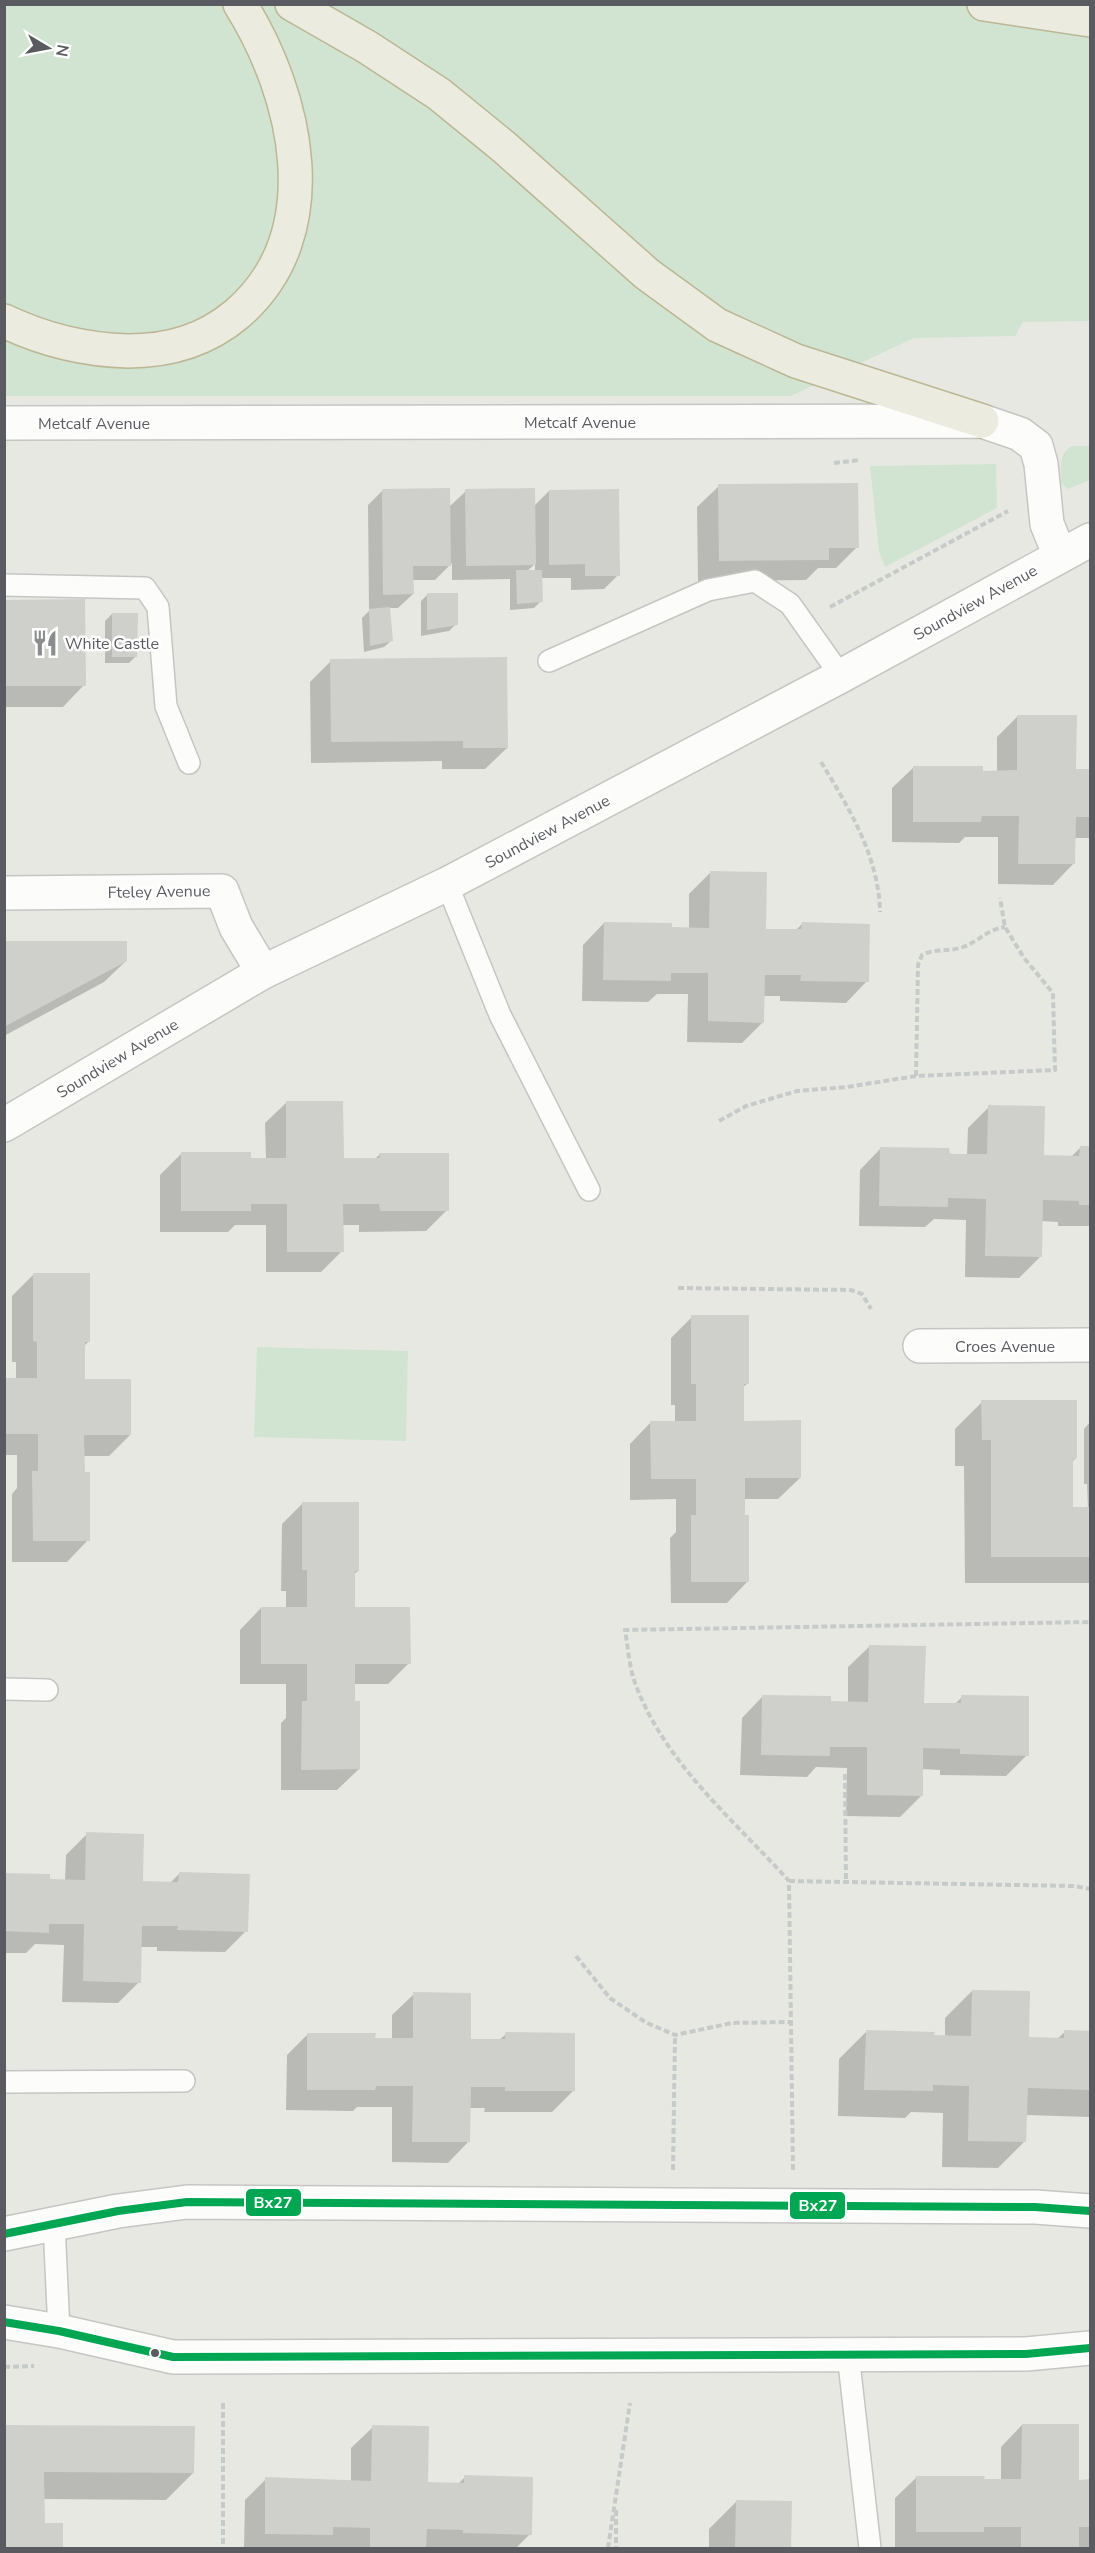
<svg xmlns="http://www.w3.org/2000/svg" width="1095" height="2553" viewBox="0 0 1095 2553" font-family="'Nunito Sans',sans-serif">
  <rect width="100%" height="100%" fill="#e8e8e3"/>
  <!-- green -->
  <path fill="#d1e4d2" d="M4 5H1090V321L1023 322 1015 336 914 338 791 396H5Z
    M1072 446H1090V480L1068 489 1061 483C1061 469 1058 453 1072 446Z
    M996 464 997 508 885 567 879 552 870 466Z
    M257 1347 408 1351 406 1441 254 1437Z"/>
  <!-- shadow -->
  <path fill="#0003" fill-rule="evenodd" d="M719 486 857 547 836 568H818L806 580 698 581 697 507Z
    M383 490 449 507 466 491 534 506 549 491 618 575 604 589 571 590V578H541V601L534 608 510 610V579L452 580V563L435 580H412L413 594 398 608H388L392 640 384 647 364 652 362 618 371 609H369L368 505ZM535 564V571H527Z
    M428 594 456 624 449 631 421 636V601Z
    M4 601H84V685L63 707H4Z
    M112 614 136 656 129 663H105V621Z
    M331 661 507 748 485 769H442V761L311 763 310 682Z
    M1018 716 1075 771H1090V838H1074V863L1053 885 998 884V837H965L959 843 892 842V788L914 767 997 772V737Z
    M711 872 764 930 795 931 802 924 867 981 846 1003 780 1001V996H763V1022L742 1043 687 1042 688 994H657L648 1002 582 1001 583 945 604 923 689 929V894Z
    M4 943 126 961 104 982 4 1036Z
    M287 1102 342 1159H375L380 1154 447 1210 426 1231 359 1232V1225H342V1251L321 1272H266V1225H235L228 1232H160V1175L181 1154 266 1159 265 1123Z
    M989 1107 1042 1157H1071L1080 1148H1090V1226H1058V1222L1041 1221 1040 1257 1019 1278 965 1277 966 1220 934 1219 925 1227 859 1226 860 1170 881 1148 967 1155 968 1128Z
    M33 1275 89 1341 83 1347 84 1380 130 1435 109 1456H83L88 1540 67 1562H12V1494L17 1488V1455H4V1380H16V1362H12V1296Z
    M692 1317 748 1383 742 1388V1422L800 1478 778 1499H743L748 1581 727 1603H671L670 1538 676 1532V1499L630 1500V1444L651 1422H675V1405H671V1338Z
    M982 1402 1076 1458 1072 1462V1508H1088L1087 1484H1084V1429L1090 1422V1583H965L964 1466H955V1429Z
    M303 1503 358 1571 353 1575V1608L409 1663 388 1684H353L359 1769 337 1790H281V1723L286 1718V1684H240V1630L261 1608H286V1591H281L282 1524Z
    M870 1646 923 1704 954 1705 962 1697 1027 1755 1006 1776 940 1775V1770L922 1769 921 1796 900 1817 846 1816 847 1768 816 1767 807 1777 740 1775 742 1718 763 1696 848 1703V1667Z
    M87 1834 142 1883H170L179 1874 246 1931 225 1952 157 1951V1947H140L139 1982 118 2003 62 2002 64 1945 35 1944 26 1953H4V1874L65 1881 66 1855Z
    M972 1991 1028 2039H1057L1065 2032H1090V2117L1026 2115 1025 2141 998 2168 942 2167 943 2113 911 2112 905 2118 838 2116 839 2059 866 2032 945 2037V2018Z
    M414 1994 469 2040H499L506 2034 573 2091 552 2112H484L485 2108H469V2141L448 2163 392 2162V2107H357L353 2111 286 2110 287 2055 308 2034 392 2040V2015Z
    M1022 2425 1077 2481H1090V2548H895V2498L917 2477 1001 2481V2447Z
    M4 2426 193 2473 166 2500 43 2499 44 2524H62L61 2548H4Z
    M373 2427 426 2483 458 2484 465 2477 530 2534 516 2548H244L245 2500 266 2479 351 2482V2448Z
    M736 2502H790V2548H709V2529Z"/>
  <!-- building -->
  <path fill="#cfcfcc" d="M858 483 859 548H829V560L719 561 718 484Z
    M450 488 451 566H413L414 594 383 595 382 489Z
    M535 488 536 565 466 566 465 489Z
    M619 489 620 576H585V564L549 565V490Z
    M516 570H542L543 602 517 604Z
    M427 593H458V625L427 630Z
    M85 599 86 686H5V600Z
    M390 607 393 641 370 646 369 609Z
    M112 613H138L137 657H112Z
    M507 657 508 748H463V741L331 742 330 659Z
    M1017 715H1077L1076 769H1090V817H1076L1075 864H1018L1019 816H982L981 822H913V766H983V771L1017 770Z
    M710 871 767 872 766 929H801L802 922 870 924 869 982 800 981 801 975H765L764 1023 708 1021V973H671V981L603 980 604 922 672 923V927L709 928Z
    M4 941H127V961L4 1027Z
    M286 1101H343L344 1158H380L379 1153H449V1211H380L379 1204H343L344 1252H287V1204H251V1211H181V1152H251V1158H286Z
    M988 1105 1045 1106 1044 1155 1079 1156 1080 1146H1090V1205H1079V1201L1043 1200 1042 1257 985 1256 986 1199 948 1198V1207L879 1206 880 1147 949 1148 950 1154H987Z
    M33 1273H90V1342H85V1379H131V1435H84L85 1472H90V1541H33L32 1471H38V1434H4V1378H37V1342L33 1341Z
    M691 1315H749V1384H744V1421L801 1420V1478H745V1515H749V1582H691V1515H696V1479H651L650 1421H696V1384H691Z
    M981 1400H1077V1458L1073 1459V1507H1090V1557H991V1440H982Z
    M302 1502H359V1571H355V1607H410L411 1664H355V1701H360V1769L301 1770 302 1701H307V1664H261V1607H307V1570H302Z
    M869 1645 926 1646 924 1703H961V1695L1029 1696V1756L960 1754V1749L923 1748V1796L867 1795V1747H830V1756L761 1755 762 1695 831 1696V1701L868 1702Z
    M86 1832 144 1834 143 1881 178 1882 179 1872 250 1874 248 1932 177 1930 178 1926H142L141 1983 83 1981 84 1924H49V1933L4 1931V1873L50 1874V1879L85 1880Z
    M972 1990 1030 1991 1029 2037 1064 2038V2030L1090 2031V2090L1028 2088 1026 2142 968 2141 969 2086 933 2085V2091L864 2090 866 2030 935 2032 934 2035 971 2036Z
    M413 1992 471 1993V2039H505V2032L575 2033V2091H505V2087H471L470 2142H412L413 2086H376L375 2090H307V2033H376L375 2038H413Z
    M1022 2424H1079V2480L1090 2479V2527H1079V2548H1021V2527H984V2532H916V2476H985L984 2479H1021Z
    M4 2425 195 2426 194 2473 44 2472 45 2523H63V2548H4Z
    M372 2425 429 2426 428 2482 464 2483V2475L533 2477 532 2535 463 2533V2530L427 2529 426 2548H370V2528L333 2527V2535L265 2534V2477L371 2481Z
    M736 2500 792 2501 791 2548H735Z"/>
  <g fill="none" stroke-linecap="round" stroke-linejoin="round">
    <!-- service casing -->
    <g stroke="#c5c5c3" stroke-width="24">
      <path id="service" d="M4 585 145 588 158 607 166 706 189 763
        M549 661 708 590 755 581 790 604 841 676
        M447 884 500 1015 589 1190
        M4 1689 47 1690
        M4 2082 184 2081
        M54 2224 59 2331
        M848 2354 870 2548"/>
    </g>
    <!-- minor casing -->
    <g stroke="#c5c5c3" stroke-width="36">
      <path id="minor" d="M4 423 982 421 1020 434 1036 446 1041 464 1047 524 1060 556
        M4 893 222 891 236 927 263 972
        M920 1346 1090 1345"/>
    </g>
    <!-- tertiary casing -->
    <g stroke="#c5c5c3" stroke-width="36">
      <path id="tertiary" d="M4 2234 118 2211 187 2202 1035 2207 1090 2211
        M4 2322 59 2331 173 2357 1026 2354 1090 2348"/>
    </g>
    <!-- secondary casing -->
    <g stroke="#c5c5c4" stroke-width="36">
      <path id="secondary" d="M4 1125 263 972 447 884 841 676 1090 540"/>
    </g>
    <!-- motorway casing -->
    <g stroke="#bbb794" stroke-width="36">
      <path id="motorway" d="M292 4 367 47 439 94 504 147 647 274 717 325 796 361 982 421
        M984 4 1090 20
        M4 321C44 340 84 350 128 351 169 351 205 341 237 314 330 234 297 95 240 4"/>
    </g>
    <!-- path -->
    <path stroke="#c6cac9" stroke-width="4" stroke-dasharray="6 3" stroke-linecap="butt" d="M834 463 860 460
      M830 607 1008 511
      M821 762C849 808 879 857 880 912
      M916 1076 918 965 922 955C935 948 950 952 963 947 981 940 986 930 1005 927
      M719 1121 746 1106 797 1091 847 1087 916 1076 1055 1070 1053 993 1024 958 1005 927 1000 898
      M678 1288 851 1290 862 1294 871 1309
      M845 1774 846 1882
      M789 1881 1074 1886 1090 1889
      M576 1956 610 1998 645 2022 675 2035 732 2023 791 2022
      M673 2170 675 2035
      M793 2170 789 1881C733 1819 663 1762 634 1680 629 1665 628 1647 625 1630L1090 1622
      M4 2367 34 2366
      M223 2403V2548
      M616 2510V2548
      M608 2548 630 2403"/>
    <!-- service -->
    <use href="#service" stroke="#fcfcfb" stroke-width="21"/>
    <!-- minor -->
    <use href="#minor" stroke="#fcfcfb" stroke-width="33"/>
    <!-- tertiary -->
    <use href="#tertiary" stroke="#fcfcfb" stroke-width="33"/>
    <!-- secondary -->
    <use href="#secondary" stroke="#fcfcfb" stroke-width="33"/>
    <!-- motorway -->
    <use href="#motorway" stroke="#ecebe0" stroke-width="33"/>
    <!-- bus-1 casing -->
    <g stroke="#fff" stroke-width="12">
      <path id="bus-1" d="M4 2234 118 2211 187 2202 1035 2207 1090 2211
        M4 2322 59 2331 173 2357 1026 2354 1090 2348"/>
    </g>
    <!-- bus-1 -->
    <use href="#bus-1" stroke="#00a651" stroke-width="8"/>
  </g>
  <!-- icons -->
  <defs>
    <g id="restaurant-bare" transform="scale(2.07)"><path d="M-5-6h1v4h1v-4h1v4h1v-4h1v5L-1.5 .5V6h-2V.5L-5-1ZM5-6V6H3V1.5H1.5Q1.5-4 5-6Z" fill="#8b8c8e" stroke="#fff" stroke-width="2.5" paint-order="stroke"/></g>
  </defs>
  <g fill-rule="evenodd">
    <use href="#restaurant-bare" x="45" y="643"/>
  </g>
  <!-- markers -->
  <circle fill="#595b60" stroke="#fff" stroke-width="2" cx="155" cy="2353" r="5"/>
  <g text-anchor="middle" stroke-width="5" stroke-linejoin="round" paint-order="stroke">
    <!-- street labels -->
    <g font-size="16" fill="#595b60" stroke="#fff">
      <text x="580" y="428">Metcalf Avenue</text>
      <text x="94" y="429">Metcalf Avenue</text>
      <text transform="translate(975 602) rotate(-29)" y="6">Soundview Avenue</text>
      <text transform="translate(547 831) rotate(-28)" y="6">Soundview Avenue</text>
      <text transform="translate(159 891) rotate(-1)" y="6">Fteley Avenue</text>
      <text transform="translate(117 1058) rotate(-31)" y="6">Soundview Avenue</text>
      <text x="1005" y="1352">Croes Avenue</text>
    </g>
    <!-- poi labels -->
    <g font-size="16" fill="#595b60" stroke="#fff" text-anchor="start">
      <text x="65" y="649">White Castle</text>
    </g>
  </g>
  <g stroke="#fff" stroke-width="2">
    <rect x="245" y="2188" width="57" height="29" rx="6" fill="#00a651"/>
    <rect x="789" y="2191" width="57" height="29" rx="6" fill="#00a651"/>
  </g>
  <g font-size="16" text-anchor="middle" font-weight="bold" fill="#fff">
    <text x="273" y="2208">Bx27</text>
    <text x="818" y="2211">Bx27</text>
  </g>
  <!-- border -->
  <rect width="1095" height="2553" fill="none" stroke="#595b60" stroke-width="12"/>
  <!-- north arrow -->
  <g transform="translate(48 48) rotate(100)" stroke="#ffffff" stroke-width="4.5" paint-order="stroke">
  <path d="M0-4.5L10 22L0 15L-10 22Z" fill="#595b60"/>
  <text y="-9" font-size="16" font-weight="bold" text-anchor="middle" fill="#595b60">N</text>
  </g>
</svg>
